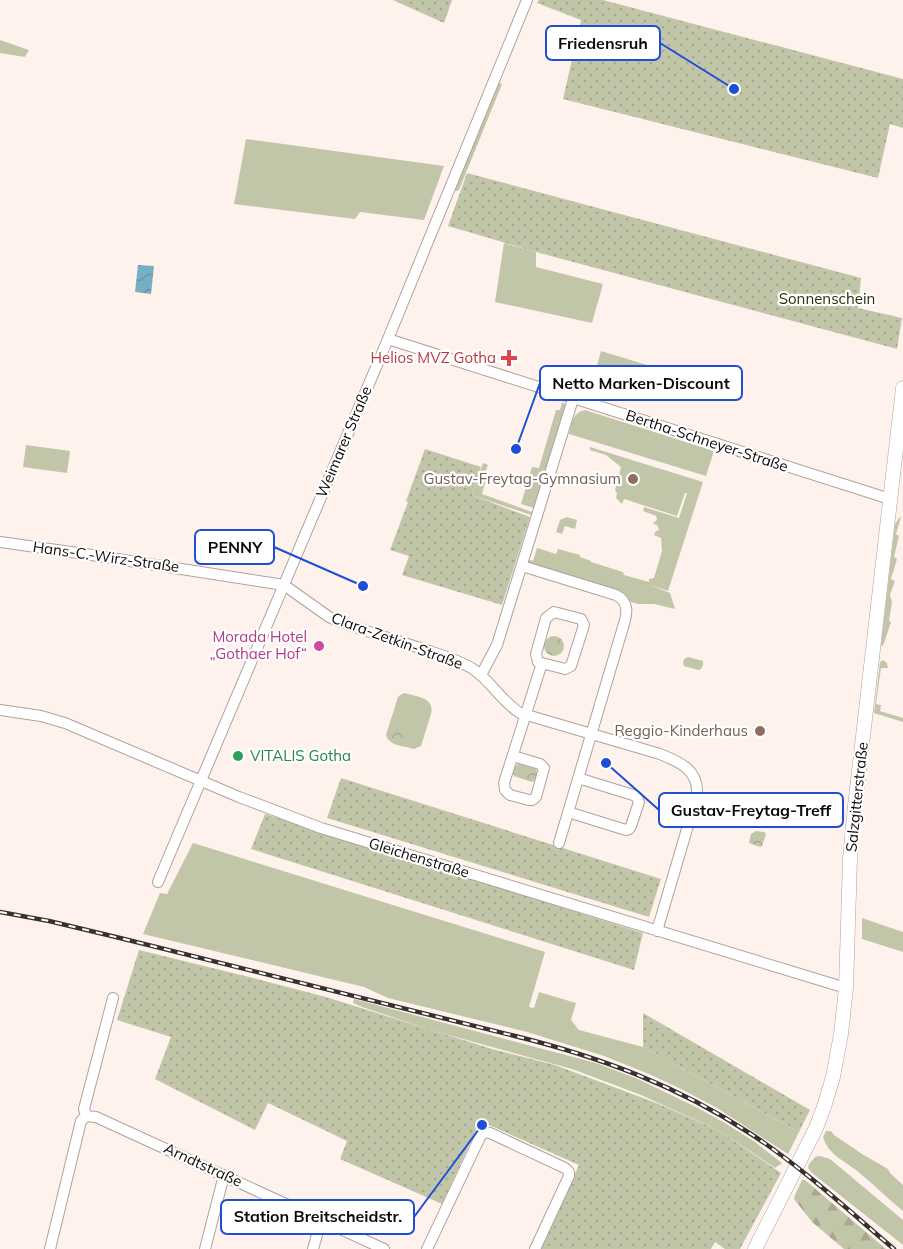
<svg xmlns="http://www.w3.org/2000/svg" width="903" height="1249" viewBox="0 0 903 1249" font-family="Mulish,sans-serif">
  <defs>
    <pattern id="forest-firs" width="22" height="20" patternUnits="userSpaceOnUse" patternTransform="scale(1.5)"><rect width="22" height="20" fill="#c2c6a9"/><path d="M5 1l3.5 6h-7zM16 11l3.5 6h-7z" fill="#a6a990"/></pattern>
    <pattern id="park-crowns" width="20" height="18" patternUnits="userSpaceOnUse" patternTransform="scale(1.5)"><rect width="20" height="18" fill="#c2c6a9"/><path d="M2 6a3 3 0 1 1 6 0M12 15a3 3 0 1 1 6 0" fill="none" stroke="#a6a990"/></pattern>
    <pattern id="garden-dots" width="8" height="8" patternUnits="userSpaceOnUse" patternTransform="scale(1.5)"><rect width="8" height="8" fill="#c2c6a9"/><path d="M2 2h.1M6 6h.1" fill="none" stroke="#a6a990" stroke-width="1.8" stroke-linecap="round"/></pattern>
    <pattern id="water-waves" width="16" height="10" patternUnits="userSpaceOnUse" patternTransform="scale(1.5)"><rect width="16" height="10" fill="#77afc2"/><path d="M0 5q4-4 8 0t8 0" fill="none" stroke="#6695a5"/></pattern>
  </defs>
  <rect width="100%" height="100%" fill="#fff2ed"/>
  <!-- grass -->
  <path fill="#c2c6a9" d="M0 40 29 50 25 57 0 53Z
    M499 83 502 84 459 190 456 191 455 188Z
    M246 139 444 166 424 220 360 212 355 219 234 204Z
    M504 243 536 252V267L603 284 592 323 495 302Z
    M601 351 660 369 661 392 626 382 623 376 598 368 597 365Z
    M562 402 566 405 534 508 521 504 532 467 539 468 556 410H560Z
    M585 410 714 451 706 476 569 434C572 423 572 413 585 410Z
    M26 445 70 451 67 473 23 467Z
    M590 447 703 482 668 591 650 585 670 593 675 609 654 604H638L631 602 621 592 529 564 527 562V559L533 561 537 548 556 554 558 549 580 555V557L591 561V562L623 572 624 575 649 582V579L654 578 662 551 661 538 654 535 655 532 659 530 657 525 654 524 653 523 657 520 656 516 643 511 644 507 679 518 687 493H685L677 516 624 499 622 504 616 498 617 493 615 490 621 467 606 455 590 450Z
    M483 463 488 465 485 472 488 473 482 494 532 512 531 515 472 495Z
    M567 517 577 520 575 529 565 526 562 534 556 532 560 520Z
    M901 517 896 534 899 536 894 557 897 559 891 579 895 581 890 595 892 602 889 621 891 622 883 646 881 645 895 524 899 518Z
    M883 660 887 663 888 668H881L876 704 881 705 880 711 903 718V722L874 713 880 662Z
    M405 693C417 697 435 697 431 714L421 746 414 749C404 746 389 746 386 735L398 697 402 694Z
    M193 843 545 952 529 1007 534 1008 539 992 576 1003 571 1020 579 1030 643 1047 799 1132 788 1154 717 1108 681 1089 651 1075 604 1056 527 1032 388 998 364 987 143 934 160 893 167 894Z
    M862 918 903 932V952L862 939Z
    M354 999 596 1063 638 1079 698 1108 725 1123 755 1142 782 1163 775 1168 720 1131 641 1095 572 1069 434 1031 362 1007 353 1003Z
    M826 1131H831L834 1135 862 1154 888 1169 890 1173 903 1185V1211C887 1198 872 1183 856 1170 843 1160 828 1154 823 1137Z
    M820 1156 830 1159 903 1220V1245L812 1173 808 1168 809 1164 815 1157Z"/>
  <!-- forest -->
  <path fill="url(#forest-firs)" d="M802 1180H805L886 1249H844L812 1222 794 1199 795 1195Z"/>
  <!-- park -->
  <path fill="url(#park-crowns)" d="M544 646a10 10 0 1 1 20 0a10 10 0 1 1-20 0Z
    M688 657 703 661V665L701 669 698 670 684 666C682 661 684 658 688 657Z
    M401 714 407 718C407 728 403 748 390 737V733L395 717Z
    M519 764 536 769 537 773 535 780 532 782 514 776 512 773 515 766Z
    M756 831 764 832 766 834 762 846 760 847 749 843 751 834Z"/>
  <!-- garden -->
  <path fill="url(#garden-dots)" d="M393 0H452L444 23Z
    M539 0H603L903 79V128L890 124 878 178 563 99 581 20 537 3Z
    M467 173 861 278 858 308 902 318 897 349 536 252 448 226Z
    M425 449 481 467 472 495 530 517 502 605 402 575 409 556 390 550 408 502 406 501Z
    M341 778 661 879 649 917 327 818Z
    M265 814 643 933 634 970 251 849Z
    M139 950 245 976 326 997 492 1049 555 1065 659 1104 720 1131 781 1173 740 1249H725L715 1242 711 1249H541L579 1165 480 1121 442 1204 340 1159 347 1141 268 1103 255 1130 155 1079 171 1037 117 1020Z
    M643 1013 810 1110 799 1132 643 1047Z"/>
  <!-- water -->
  <path fill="url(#water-waves)" d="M138 265 154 266 151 294 135 292Z"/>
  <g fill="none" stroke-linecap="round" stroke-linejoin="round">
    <!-- minor casing -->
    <g stroke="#b0a19c" stroke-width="12">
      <path id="minor" d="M388 339 890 499
        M0 542 85 554 284 585 329 617 338 621C367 632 396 640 426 650 441 655 459 660 473 669 491 681 501 701 520 713L660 754C680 762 699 770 697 795L657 931
        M522 566 616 595C630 602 627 615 623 627L559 843
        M554 612 581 619 584 625 571 666 565 669 538 662 536 654 546 618Z
        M481 675 497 645 573 399
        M0 710 41 716 65 723 239 797 321 828 846 988
        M513 756 540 764 544 768 536 797 532 800H529L510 795 505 790 504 783 542 663
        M568 812 626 830 629 829 631 826 639 802 637 797 633 795 578 778
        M158 882 388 339 527 0
        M86 1116 96 1117 384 1249
        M86 1116 84 1109 113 998
        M50 1249 81 1121 86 1116
        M205 1249 224 1175
        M313 1249 321 1220
        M427 1249 481 1135 485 1132 490 1133 565 1168 569 1172V1176L535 1249"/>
    </g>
    <!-- major casing -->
    <g stroke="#b0a19c" stroke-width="15">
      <path id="major" d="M755 1249 816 1128 824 1107 833 1077 841 1034 846 988 850 859 855 806 903 388"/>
    </g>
    <!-- minor -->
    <use href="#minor" stroke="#fff" stroke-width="10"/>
    <!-- major -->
    <use href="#major" stroke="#fff" stroke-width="14"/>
    <!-- rail casing -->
    <g stroke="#36302e" stroke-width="4.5">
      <path id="rail" d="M0 912 49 921 120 938 515 1036C600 1057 678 1086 751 1134 803 1168 848 1210 894 1249"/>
    </g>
    <!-- rail -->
    <use href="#rail" stroke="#fff" stroke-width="2" stroke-dasharray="7" stroke-linecap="butt"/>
  </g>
  <!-- markers -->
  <path fill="#e0444e" stroke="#fff" stroke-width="2" d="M506 349h6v6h6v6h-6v6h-6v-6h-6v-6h6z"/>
  <g fill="#8d6e63" stroke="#fff" stroke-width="2">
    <circle cx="633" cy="479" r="6"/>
    <circle cx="760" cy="731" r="6"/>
  </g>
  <circle fill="#d1479c" stroke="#fff" stroke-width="2" cx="319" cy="646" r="6"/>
  <circle fill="#2e9e5b" stroke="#fff" stroke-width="2" cx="238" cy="756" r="6"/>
  <g text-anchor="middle" stroke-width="4.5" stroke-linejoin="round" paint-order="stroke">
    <!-- park labels -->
    <g font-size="15" fill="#2c2f08" stroke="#fff">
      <text x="827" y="304">Sonnenschein</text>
    </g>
    <!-- health labels -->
    <g font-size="15" fill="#be3a42" stroke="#fff" text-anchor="end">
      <text x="496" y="363">Helios MVZ Gotha</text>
    </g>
    <!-- street labels -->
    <g font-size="15" fill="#0f0a09" stroke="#fff">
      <text transform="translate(707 441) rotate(18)" y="5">Bertha-Schneyer-Straße</text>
      <text transform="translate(344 442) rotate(-67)" y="5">Weimarer Straße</text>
      <text transform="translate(106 557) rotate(8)" y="5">Hans-C.-Wirz-Straße</text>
      <text transform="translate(397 641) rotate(20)" y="5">Clara-Zetkin-Straße</text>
      <text transform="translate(857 797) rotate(-84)" y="5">Salzgitterstraße</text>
      <text transform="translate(419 858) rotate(17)" y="5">Gleichenstraße</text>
      <text transform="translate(203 1165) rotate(25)" y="5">Arndtstraße</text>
    </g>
    <!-- education labels -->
    <g font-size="15" fill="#785e54" stroke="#fff" text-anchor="end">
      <text x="621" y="484">Gustav-Freytag-Gymnasium</text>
      <text x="748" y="736">Reggio-Kinderhaus</text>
    </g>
    <!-- hotel labels -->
    <g font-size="15" fill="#b23c85" stroke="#fff" text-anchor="end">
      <text x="307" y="642">Morada Hotel<tspan x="307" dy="17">„Gothaer Hof“</tspan></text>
    </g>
    <!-- leisure labels -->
    <g font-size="15" fill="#27864d" stroke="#fff" text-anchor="start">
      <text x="250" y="761">VITALIS Gotha</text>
    </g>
  </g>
  <!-- callouts -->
  <path fill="none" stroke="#1d4ed8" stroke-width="2" d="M734 89L660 43M516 449L540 383M363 586L274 547M606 763L659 810M482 1125L414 1217"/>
  <g fill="#1d4ed8" stroke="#fff" stroke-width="2">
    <circle cx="734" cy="89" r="6"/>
    <circle cx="516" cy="449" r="6"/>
    <circle cx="363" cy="586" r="6"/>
    <circle cx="606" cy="763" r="6"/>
    <circle cx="482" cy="1125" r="6"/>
  </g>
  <g fill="#fff" stroke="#1d4ed8" stroke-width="2">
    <rect x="546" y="26" width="114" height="34" rx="6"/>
    <rect x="540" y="366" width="202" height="34" rx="6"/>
    <rect x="195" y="530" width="79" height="34" rx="6"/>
    <rect x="659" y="793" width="184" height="34" rx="6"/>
    <rect x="221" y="1200" width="193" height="34" rx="6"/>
  </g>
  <g font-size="16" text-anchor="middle" font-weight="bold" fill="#0f0a09">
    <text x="603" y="49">Friedensruh</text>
    <text x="641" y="389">Netto Marken-Discount</text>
    <text x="235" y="553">PENNY</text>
    <text x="751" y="816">Gustav-Freytag-Treff</text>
    <text x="318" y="1222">Station Breitscheidstr.</text>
  </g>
</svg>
